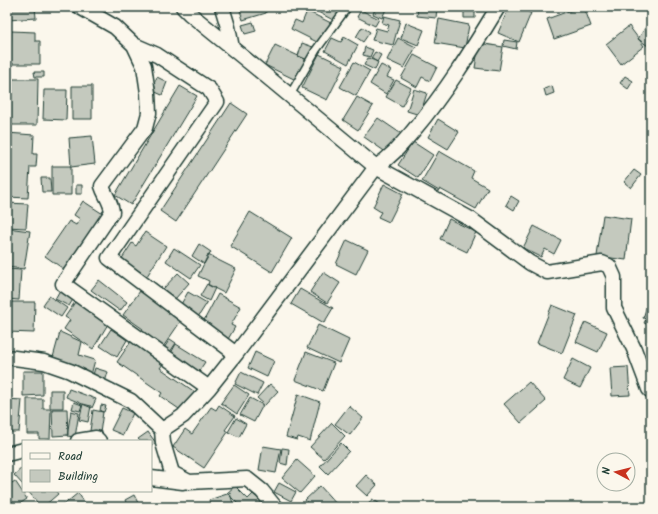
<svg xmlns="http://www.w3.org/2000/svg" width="658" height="514" viewBox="0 0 658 514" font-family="Kalam,sans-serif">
  <rect width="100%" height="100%" fill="#fbf7ec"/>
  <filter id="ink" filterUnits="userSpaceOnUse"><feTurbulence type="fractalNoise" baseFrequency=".025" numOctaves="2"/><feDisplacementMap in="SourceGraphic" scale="8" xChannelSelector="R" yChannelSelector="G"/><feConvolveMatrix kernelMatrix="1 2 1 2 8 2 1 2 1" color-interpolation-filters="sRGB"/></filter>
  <g filter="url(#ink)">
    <!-- building -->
    <path fill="#c4c9be" stroke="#1f3d34" d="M7 7H35L36 18 8 20Z
      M239 7H264L266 13 243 20Z
      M318 7H342L335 21 316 11Z
      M371 7H387L382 18 373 14 375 9Z
      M418 7H437L436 18 417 16Z
      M509 7H517L531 13 519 42 498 33Z
      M580 7H584L591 26 554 39 547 19Z
      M361 10 379 19 375 26 357 17Z
      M475 10V18H464V11Z
      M307 11 333 24 323 45 291 29 295 20 302 23Z
      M384 16 400 20 393 45 372 40 376 28 387 31 389 25 382 23Z
      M439 19 469 25 465 48 435 43Z
      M253 22 256 31 245 34 242 25Z
      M406 23 424 30 418 45 401 38Z
      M647 25 651 27V48L638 39Z
      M629 26 644 46 621 64 606 44Z
      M362 27 370 32 363 42 356 37Z
      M11 31 35 32V41H40V64H10Z
      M344 37 358 45 348 64 325 51 332 38 341 42Z
      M398 38 416 47 404 68 387 60Z
      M504 40 517 42 516 49 503 46Z
      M302 43 313 47 308 60 298 56Z
      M479 43 503 47 499 71 475 68Z
      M275 45 307 60 298 81 265 65Z
      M365 47 373 50 370 57 363 55Z
      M375 52 381 55 377 62 371 58Z
      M319 54 344 66 327 100 302 88Z
      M414 55 437 67 430 81 422 77 417 87 401 78Z
      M368 58 378 62 375 70 364 65Z
      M354 62 370 71 356 96 340 87Z
      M381 65 391 70 387 77 394 80 386 94 370 84Z
      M34 72H44V77H35Z
      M625 76 633 81 628 89 620 83Z
      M157 77 167 82 162 95 151 90Z
      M7 79H38L37 125H7Z
      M396 80 411 88 402 106 386 97Z
      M72 86H92V119H72Z
      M180 86 197 96 131 205 115 195Z
      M552 86 554 93 546 96 544 89Z
      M414 89 427 93 420 115 407 111Z
      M44 90H67L66 120 43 119Z
      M357 97 373 106 358 130 343 120Z
      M231 103 247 114 176 222 160 211Z
      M378 118 403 135 390 155 364 137Z
      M438 119 459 132 448 149 428 137Z
      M7 133 34 135 33 154H37L36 167H30L28 198 7 197Z
      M92 136 95 164 71 167 69 138Z
      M413 142 433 155 418 178 398 165Z
      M439 151 474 171 471 178 488 188 476 209 440 189 439 191 422 181Z
      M52 166H71V195H52Z
      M634 170 641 175 631 188 624 182Z
      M41 178H50L51 192H42Z
      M384 184 403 194 389 222 378 217 381 212 373 207Z
      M76 185H82V194H76Z
      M511 196 519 201 514 210 506 205Z
      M83 201 103 214 65 270 45 256 69 221 76 225 80 219 74 215Z
      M7 203 28 204 26 228 7 227Z
      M250 212 292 238 272 272 230 246Z
      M603 215 631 219 626 260 597 256Z
      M449 219 476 232 467 252 440 239Z
      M534 226 561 240 554 254 545 249 541 257 523 248Z
      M7 228 30 231 24 269 7 267Z
      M145 232 166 246 147 276 121 260 132 243 136 246Z
      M347 240 368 250 356 274 336 264Z
      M199 244 211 252 204 264 192 256Z
      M174 248 200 265 191 278 166 261Z
      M208 255 236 269 224 293 208 285 209 281 198 276Z
      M7 269 21 270 19 300 7 299Z
      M323 272 340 283 327 303 310 292Z
      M178 273 189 283 175 299 163 289Z
      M99 280 127 302 120 311 91 290Z
      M207 284 215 288 209 301 200 296Z
      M300 289 333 308 324 323 291 304Z
      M60 290 74 298 69 306 55 299Z
      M140 291 160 305 183 318 163 347 141 332 143 329 123 315Z
      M188 292 207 303 198 317 180 306Z
      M218 294 241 307 231 325 235 327 227 341 201 326Z
      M651 295V326L644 323 646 319 643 318Z
      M49 296 67 308 61 317 43 305Z
      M7 302H35L34 333 7 332Z
      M75 302 108 324 93 349 64 329 70 320 65 317Z
      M552 305 577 315 562 353 537 343Z
      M585 322 607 332 598 352 576 342Z
      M318 325 349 340 339 363 307 348Z
      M111 329 127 340 117 357 100 346Z
      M60 332 82 342 79 355 95 360 91 375H93L95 368 108 372 105 382 52 361Z
      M134 337 166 360 160 368 195 392 182 411 160 396 162 393 117 362Z
      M170 339 176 343 168 355 162 351Z
      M176 344 205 362 199 371 171 353Z
      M255 352 274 361 267 377 248 368Z
      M306 352 334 363 323 391 295 380Z
      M573 359 590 368 580 388 563 380Z
      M628 367 630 395 612 396 610 368Z
      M23 371H43V395L23 396Z
      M241 372 263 383 257 395 235 384Z
      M529 382 546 401 521 423 504 404Z
      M270 384 278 391 265 405 257 398Z
      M234 385 249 395 237 414 221 403Z
      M69 389 96 399 92 408 66 397Z
      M50 390H63V408H50Z
      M298 394 320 402 310 441 298 437 297 440 286 437Z
      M250 398 263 405 254 422 240 415Z
      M7 399 22 400 19 432H7Z
      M27 399H43V409H51L50 439H39V434H27Z
      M74 402 82 405 80 411 72 409Z
      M83 404 91 406 88 422 79 420Z
      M101 405 106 406 104 412 100 411Z
      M219 405 235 416 225 430 228 432 204 468 173 447 185 429 192 434 211 407 216 410Z
      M349 406 363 418 350 435 335 424Z
      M122 408 133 413 123 435 111 430Z
      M52 409H67L68 435 53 436Z
      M93 410 103 412 100 433 90 431Z
      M71 411 79 413 75 437 67 436Z
      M236 418 246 424 239 437 228 432Z
      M332 423 345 436 324 459 310 447Z
      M148 432 156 443 151 446V441H140L138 439Z
      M341 443 349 451 328 474 320 466Z
      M263 446 281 449 276 473 259 470Z
      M282 448 289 449 287 465 280 463Z
      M297 460 315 476 300 493 282 478Z
      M23 467V485L14 475Z
      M366 475 377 485 367 496 356 486Z
      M15 481 27 499 15 507H7V486Z
      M279 483 296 492 291 501 274 492Z
      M235 486 248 499 253 494 267 507H240V506L227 493Z
      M320 486 339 507H311L305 500Z
      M28 491H56L58 494 43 507H41Z
      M78 493 88 507H61Z
      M230 493 234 507H211L209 500Z
      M134 495 140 507H128L125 500Z
      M372 499 385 507H367Z"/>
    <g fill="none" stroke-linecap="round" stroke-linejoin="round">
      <!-- service casing -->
      <g stroke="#1f3d34" stroke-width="10">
        <path id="service" d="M290 95 316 50 346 9"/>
      </g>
      <!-- minor casing -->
      <g stroke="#1f3d34" stroke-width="17">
        <path id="minor" d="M80 7 115 27 134 45 144 66 148 93 149 113 145 128 102 186C105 196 111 201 112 212L63 284 209 388
          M222 7 228 27 232 48
          M498 7C472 50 446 92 413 131 401 145 392 156 376 167L472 220 530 263 547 272 602 263 609 266 614 277V308L634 349 649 389 651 391
          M134 45 157 55 209 89 217 102 109 258 236 354
          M7 357 44 362 70 371 131 401 162 430 183 416 209 388 236 354 376 167 265 75 190 14 183 7
          M162 430 163 443 172 473 189 482 247 479 262 491 275 507
          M78 441 96 438 99 441
          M7 454 23 450
          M151 478 183 482"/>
      </g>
      <!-- service -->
      <use href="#service" stroke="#fbf7ec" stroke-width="7"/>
      <!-- minor -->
      <use href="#minor" stroke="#fbf7ec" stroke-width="14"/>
    </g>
  </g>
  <!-- margin -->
  <rect width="658" height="514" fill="none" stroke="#fbf7ec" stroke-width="24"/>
  <rect x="12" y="12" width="634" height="490" fill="none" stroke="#1f3d34" stroke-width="1.5" filter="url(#ink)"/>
  <!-- legend -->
  <rect x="22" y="440" width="130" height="52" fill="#fbf7ec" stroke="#a3ada2"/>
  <rect x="30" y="453" width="20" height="6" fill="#fbf7ec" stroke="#a3ada2"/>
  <text x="58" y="460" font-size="12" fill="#1f3d34">Road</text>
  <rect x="30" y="470" width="20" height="12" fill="#c4c9be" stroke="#a3ada2"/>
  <text x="58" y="480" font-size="12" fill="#1f3d34">Building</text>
  <!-- north arrow -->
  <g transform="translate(616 472) rotate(277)"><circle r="19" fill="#fbf7ec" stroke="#a3ada2"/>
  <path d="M0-3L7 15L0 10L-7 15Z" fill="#c8321e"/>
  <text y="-6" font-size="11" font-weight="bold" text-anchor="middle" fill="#1f3d34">N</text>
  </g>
</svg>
